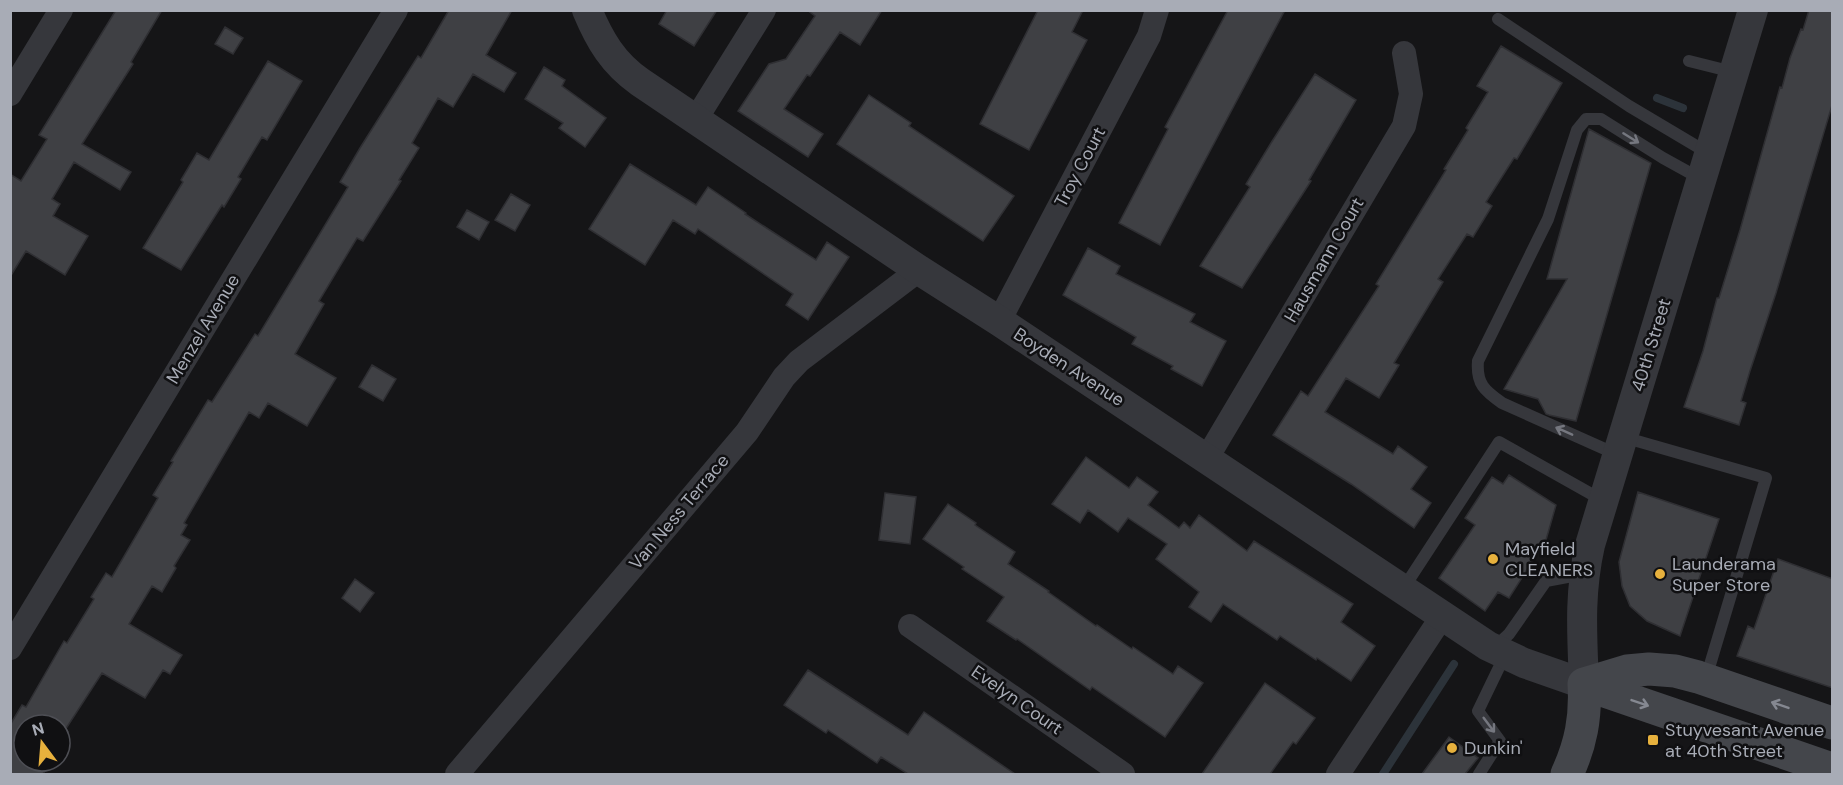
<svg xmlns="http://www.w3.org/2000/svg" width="1843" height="785" viewBox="0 0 1843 785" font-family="'DM Sans',sans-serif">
  <rect width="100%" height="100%" fill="#151517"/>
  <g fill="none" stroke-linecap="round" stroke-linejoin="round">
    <!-- stream -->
    <path stroke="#2c333a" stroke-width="8" d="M1657 98 1683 108
      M1383 774 1454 664"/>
  </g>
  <!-- building -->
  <path fill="#3f4044" stroke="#2f2f33" stroke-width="1.5" d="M116 10H162L131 62 133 64 82 144 131 172 120 190 74 162 52 199 60 204 53 216 88 236 65 275 26 251 10 277V174L21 181 47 139 39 135Z
    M449 10H512L486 55 516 73 504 92 473 74 453 107 438 98 412 143 419 148 399 180 401 181 363 241 357 238 319 301 324 304 295 354 336 378 307 426 268 403 259 418 249 412 184 523 187 525 181 535 190 540 174 566 176 568 162 592 152 586 129 624 182 655 170 674 163 670 145 698 102 673 65 730 68 732 60 745V725H24V761H51L43 774H10V725L22 705 26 707 64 641 67 643 94 599 91 597 106 573 112 577 158 498 153 495 173 462 171 461 208 400 212 402 255 334 258 336 348 187 340 182 360 148 418 56 421 58Z
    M667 10H717L694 46 659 24Z
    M807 10H882L860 45 840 32 810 76 807 75 784 109 823 134 808 157 738 111 769 64 786 59 815 16Z
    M1038 10H1083L1072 32 1087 40 1029 150 980 124Z
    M1228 10H1285L1160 245 1119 223 1168 129 1165 127Z
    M1809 10H1833V102L1776 293 1750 371 1741 401 1746 403 1739 425 1684 407 1703 351 1717 298H1719L1740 230 1780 87 1782 88 1790 58 1801 29 1803 30Z
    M225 27 243 38 233 54 215 44Z
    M1501 46 1562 83 1517 159 1514 158 1486 202 1492 206 1473 237 1467 234 1438 279 1443 282 1394 363 1399 365 1379 398 1346 378 1325 412 1393 454 1398 446 1427 467 1411 489 1431 503 1414 528 1351 484 1273 435 1301 391 1308 396 1379 286 1376 284 1446 170 1444 169 1468 130 1466 128 1488 92 1477 86Z
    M268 61 302 81 267 140 262 137 238 177 241 179 224 207 222 205 181 270 143 248 183 182 181 180 197 153 209 160Z
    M544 67 565 80 562 86 606 118 585 147 559 128 563 123 525 99Z
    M1315 74 1356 100 1309 180 1311 181 1242 288 1200 266 1250 187 1246 184 1271 143Z
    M869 95 911 123 909 126 1014 196 983 241 837 144Z
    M1589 129 1651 163 1576 421 1549 415 1546 414 1538 399 1504 389 1567 279H1547Z
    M630 164 696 205 708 187 746 213 745 214 816 260 827 242 849 257 808 320 786 305 793 294 698 229 695 234 673 220 645 265 589 229Z
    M511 194 530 205 515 231 495 220Z
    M467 210 489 222 479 240 457 227Z
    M1088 248 1120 266 1116 274 1195 314 1190 322 1226 341 1202 386 1171 369 1173 366 1132 344 1136 337 1063 295Z
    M372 365 396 379 383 401 359 387Z
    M1086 457 1129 488 1137 477 1158 492 1148 505 1179 528 1184 522 1190 528 1199 515 1247 551 1254 541 1353 604 1341 622 1375 646 1351 681 1317 658 1316 660 1280 636 1277 640 1223 604 1211 622 1189 607 1199 592 1156 559 1167 544 1128 518 1118 532 1088 510 1080 523 1052 504Z
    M1509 475 1556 505 1546 540 1509 598 1498 592 1485 611 1439 578 1475 525 1465 518 1492 477 1503 484Z
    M1638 492 1719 519 1680 636 1647 621 1630 606 1622 586 1619 562Z
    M885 493 916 497 910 544 879 540Z
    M948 504 976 523 975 525 1015 552 1008 564 1049 591 1048 592 1096 626 1097 625 1132 649 1133 647 1173 674 1178 666 1203 683 1165 737 1092 687 1090 690 1017 639 1016 640 987 621 1004 597 962 569 964 567 923 539Z
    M1778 559 1833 579V688L1737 656 1748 626 1754 629Z
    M355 579 374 593 360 612 342 598Z
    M808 670 908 735 924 712 1015 774H908L881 757 877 763 828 730 826 733 784 705Z
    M1265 683 1315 718 1296 744 1293 742 1270 774H1202Z
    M1449 737 1478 758 1465 774H1422Z"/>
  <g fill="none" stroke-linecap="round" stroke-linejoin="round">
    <!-- service -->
    <path stroke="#36373c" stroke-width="12" d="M1498 19 1629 106 1708 153
      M1689 61 1733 72
      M1623 437 1766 478 1706 678
      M1616 454 1502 403C1485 391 1476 384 1478 361L1548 219 1577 130 1586 119H1601L1663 158 1701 179
      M1403 589 1499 442 1602 500
      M1495 647 1509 634 1546 581 1583 574
      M1479 774 1500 741 1478 711 1505 655"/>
    <!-- minor -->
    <path stroke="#36373c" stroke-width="24" d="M10 94 61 10
      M696 119 764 10
      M999 321 1149 36 1157 10
      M1207 458 1404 126 1411 94 1404 53
      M910 626 1123 774
      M10 648 396 10
      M457 774 747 432 784 377 799 361 919 270
      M1338 774 1443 615"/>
    <!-- tertiary -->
    <path stroke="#36373c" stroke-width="30" d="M587 10C600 41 613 63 640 82L919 270 999 321 1488 646 1524 663 1584 684C1582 634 1579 594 1590 545L1753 10"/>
    <!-- secondary -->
    <path stroke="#44464b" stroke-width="33" d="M1584 684 1832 769
      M1584 684 1627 671 1649 669 1675 671 1698 677 1832 723
      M1567 774C1581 744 1586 717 1584 684"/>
  </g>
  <!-- one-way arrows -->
  <defs><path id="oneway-shaft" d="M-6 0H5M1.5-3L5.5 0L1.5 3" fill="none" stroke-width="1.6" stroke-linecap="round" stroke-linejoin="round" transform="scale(1.5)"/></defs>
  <g stroke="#75777f">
    <use href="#oneway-shaft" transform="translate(1631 138) rotate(32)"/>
    <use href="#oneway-shaft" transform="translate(1564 431) rotate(-156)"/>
    <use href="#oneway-shaft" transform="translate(1489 725) rotate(53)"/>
  </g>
  <g stroke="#858891">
    <use href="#oneway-shaft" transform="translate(1640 703) rotate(19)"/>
    <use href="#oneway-shaft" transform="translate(1780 705) rotate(-161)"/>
  </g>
  <!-- markers -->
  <g fill="#e7b13d" stroke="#101012" stroke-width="2">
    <circle cx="1493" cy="559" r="6"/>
    <circle cx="1660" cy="574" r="6"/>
    <rect x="1647" y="734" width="12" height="12" rx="3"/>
    <circle cx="1452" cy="748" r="6"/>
  </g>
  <g text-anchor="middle" stroke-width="5" stroke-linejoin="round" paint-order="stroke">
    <!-- street labels -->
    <g font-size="18" fill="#a8acb6" stroke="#101012">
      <text transform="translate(1080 167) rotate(-62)" y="6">Troy Court</text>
      <text transform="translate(1324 260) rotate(-60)" y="6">Hausmann Court</text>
      <text transform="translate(203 329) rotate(-59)" y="6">Menzel Avenue</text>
      <text transform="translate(1651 345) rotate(-73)" y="6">40th Street</text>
      <text transform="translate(1069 367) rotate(33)" y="6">Boyden Avenue</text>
      <text transform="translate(679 512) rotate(-50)" y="6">Van Ness Terrace</text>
      <text transform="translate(1017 700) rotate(35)" y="6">Evelyn Court</text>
    </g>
    <!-- poi labels -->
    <g font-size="18" fill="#a8acb6" stroke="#101012" text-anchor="start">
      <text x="1505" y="555">Mayfield<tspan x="1505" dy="21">CLEANERS</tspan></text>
      <text x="1672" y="570">Launderama<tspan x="1672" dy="21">Super Store</tspan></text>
      <text x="1665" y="736">Stuyvesant Avenue<tspan x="1665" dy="21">at 40th Street</tspan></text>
      <text x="1464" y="754">Dunkin'</text>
    </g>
  </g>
  <!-- border -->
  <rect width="1843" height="785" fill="none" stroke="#a8acb6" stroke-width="24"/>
  <!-- north arrow -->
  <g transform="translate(42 743) rotate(344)"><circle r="28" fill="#101012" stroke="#4d4e54" stroke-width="1.5"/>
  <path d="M0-4.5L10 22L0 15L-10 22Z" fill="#e7b13d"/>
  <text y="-9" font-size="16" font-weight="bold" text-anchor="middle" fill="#a8acb6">N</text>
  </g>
</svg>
